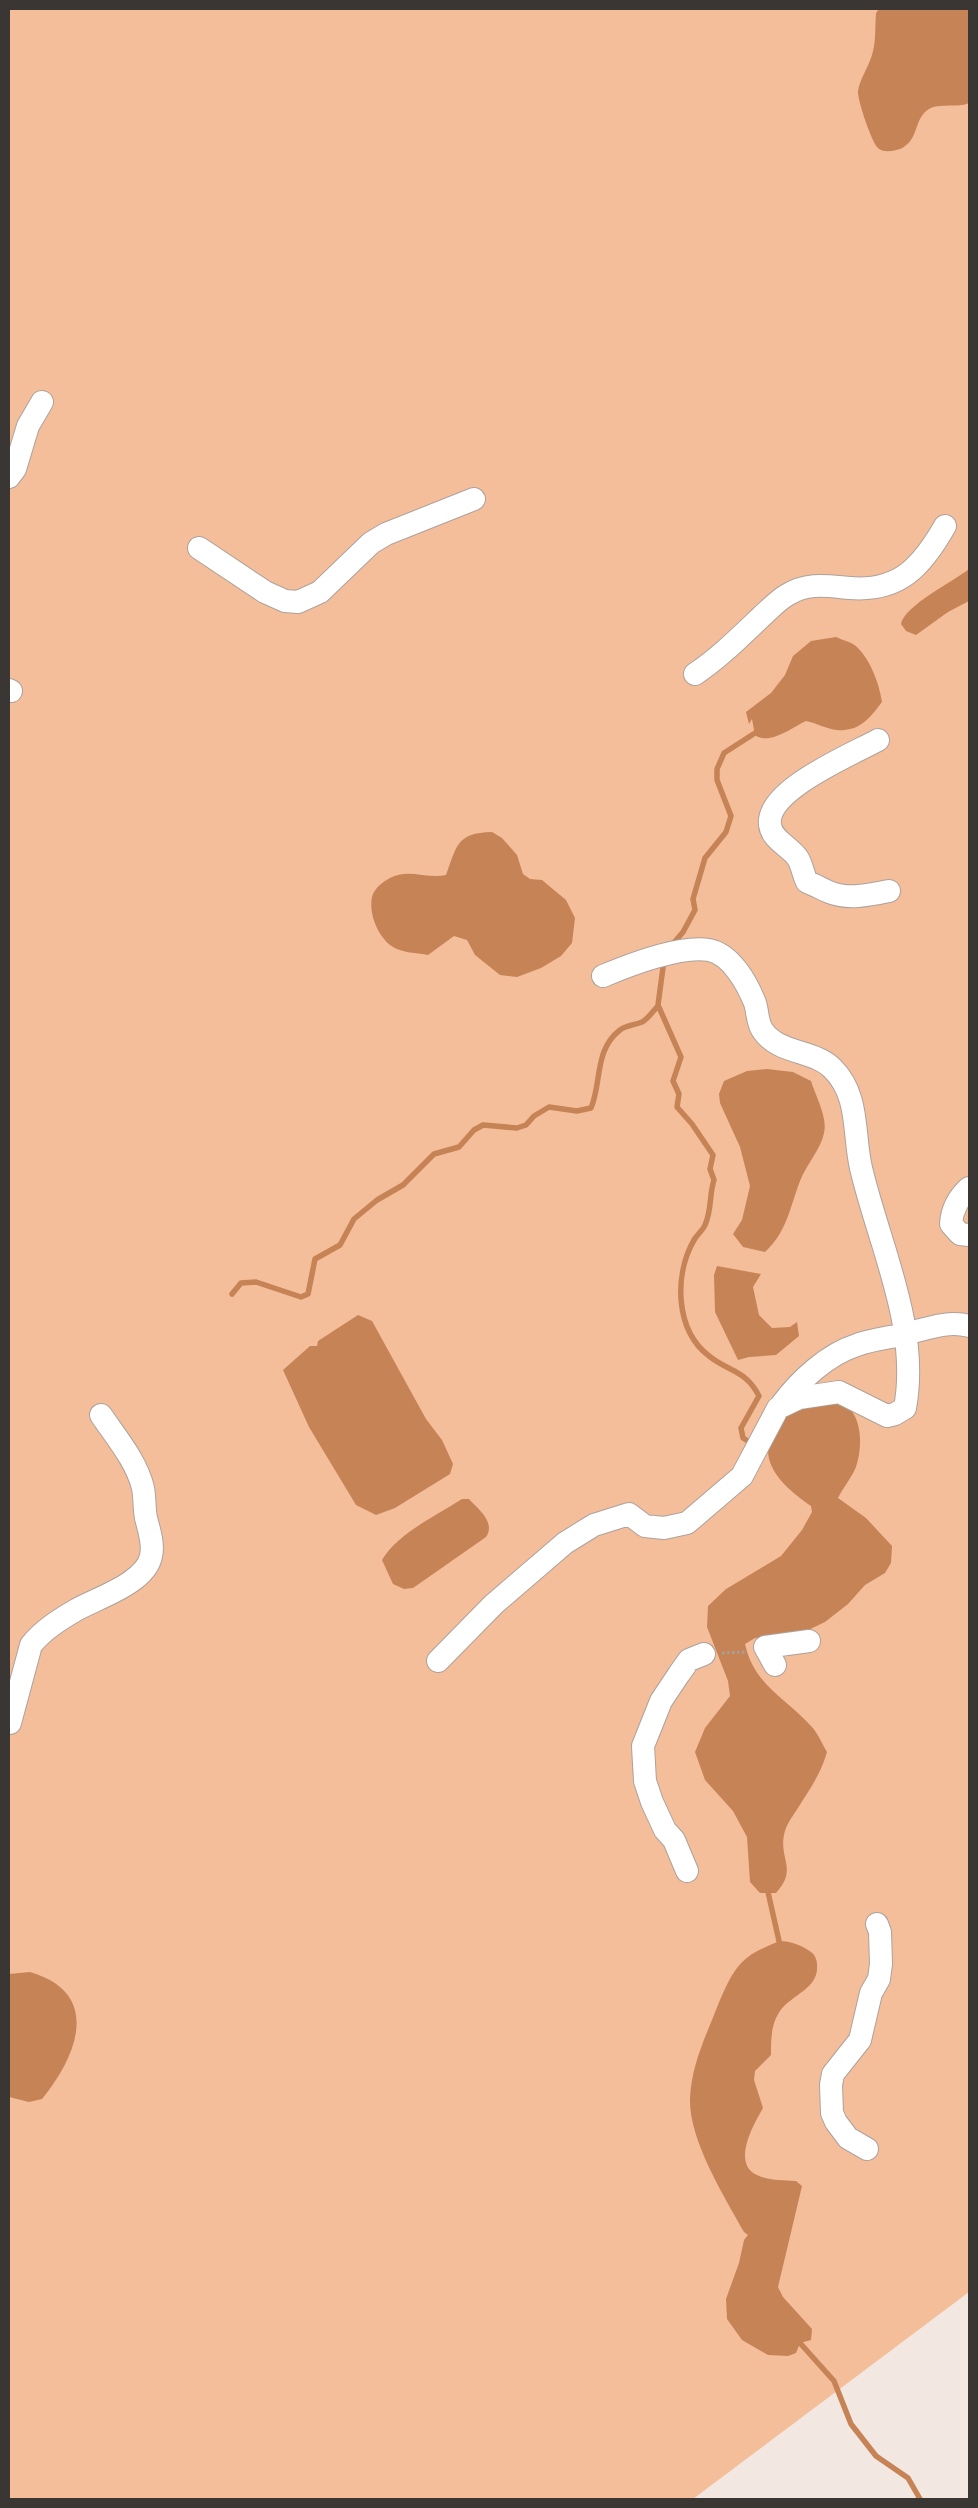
<svg xmlns="http://www.w3.org/2000/svg" width="978" height="2508" viewBox="0 0 978 2508" font-family="'Sofia Sans Condensed',sans-serif">
  <rect width="100%" height="100%" fill="#f3e8e1"/>
  <!-- green -->
  <path fill="#f4be9b" d="M9 9H969V2292L693 2499H9Z"/>
  <!-- water -->
  <path fill="#c68355" d="M879 9H969V103C956 109 936 101 925 112 914 123 918 141 900 149 894 151 883 153 878 148 872 143 857 99 858 91 860 78 870 65 873 51 876 40 875 25 876 13Z
    M969 569V601L948 612 916 635 906 631 901 624C904 606 954 581 969 569Z
    M836 637C842 640 852 642 857 647 871 661 879 683 882 702 870 718 859 732 837 730 827 729 816 723 806 721 793 727 769 746 755 735L752 719 749 724 746 712 771 693 785 675 793 656 811 641Z
    M492 832 502 838 517 855 523 874 530 879 542 880 566 900 575 918 572 943 561 956 541 968 517 977 500 975 475 955 467 940 454 936 428 955C418 953 406 953 397 949 380 942 368 915 372 897 374 889 382 882 390 878 408 868 426 879 446 875 457 846 456 833 492 832Z
    M767 1069 793 1072 811 1081C815 1095 828 1117 824 1133 821 1149 806 1165 800 1181 790 1207 787 1232 765 1252L743 1247 733 1234 742 1220 750 1186 740 1147 720 1103 719 1094 724 1081 747 1071Z
    M717 1266 761 1274 753 1287 759 1315 772 1328 790 1327 797 1322 799 1336 776 1355 749 1357 738 1360 715 1312 714 1275Z
    M358 1315 372 1321 426 1419 442 1440 453 1464 450 1474 395 1508 376 1515 356 1505 309 1427 283 1370 310 1346H317L318 1341Z
    M818 1400C828 1400 840 1400 848 1407 863 1421 862 1449 856 1467 852 1477 843 1488 838 1498L866 1518 892 1546 891 1563 885 1573 865 1585 848 1604 825 1622 802 1633 755 1638 745 1644C754 1685 785 1697 811 1726 818 1733 822 1744 827 1752 821 1774 808 1792 796 1811 792 1817 787 1824 785 1831 777 1858 799 1868 776 1893H760L750 1882 747 1837 733 1811 705 1780 695 1752 705 1728 730 1696 728 1681 707 1627 708 1606 726 1589 781 1556 802 1530 812 1512 811 1506C779 1484 747 1453 786 1416 793 1409 808 1405 818 1400Z
    M462 1499H469C478 1509 496 1522 486 1537L413 1588 404 1589 393 1584 382 1560C397 1534 437 1515 462 1499Z
    M779 1941C791 1941 801 1945 811 1952 815 1955 817 1960 817 1965 819 1989 792 1994 780 2011 771 2024 771 2039 771 2055L755 2071 754 2080 763 2108C754 2124 731 2163 757 2175 769 2181 783 2180 796 2181L802 2186 778 2287 783 2297 812 2329 811 2340 800 2343 796 2353 788 2356 768 2355 742 2340 727 2319 726 2299 739 2263 744 2240 748 2235 744 2232C724 2196 689 2140 690 2099 691 2069 703 2042 714 2015 722 1996 731 1969 748 1957 757 1950 769 1946 779 1941Z
    M30 1972C102 1993 78 2055 42 2099L29 2102 9 2097V1974Z"/>
  <g fill="none" stroke-linecap="round" stroke-linejoin="round">
    <!-- stream -->
    <path stroke="#c68355" stroke-width="5.5" d="M672 945 683 932 695 910 693 899 705 858 726 832 731 816 717 780V769L724 753 755 733
      M664 960 658 1005 681 1057 673 1081 679 1094 677 1107 692 1124 713 1155 710 1169 714 1180C709 1195 712 1210 705 1225 703 1230 697 1235 694 1240 674 1275 675 1330 709 1356 729 1372 746 1370 759 1396L741 1428 743 1438 753 1444
      M232 1294 241 1283 256 1282 301 1297 308 1294 315 1259 340 1245 354 1219 377 1200 403 1185 434 1154 459 1147 474 1130 483 1125 517 1128 526 1125 534 1116 549 1107 577 1111 591 1108C602 1082 594 1050 620 1030 626 1025 635 1025 642 1022 648 1019 653 1011 658 1006
      M768 1892 779 1941
      M800 2343 834 2381 851 2424 876 2456 908 2478 920 2499"/>
    <!-- minor casing -->
    <g stroke="#ada29c" stroke-width="24">
      <path id="minor" d="M9 477 15 469 28 426 42 402
        M199 548 265 592 285 601 298 602 320 592 371 543 386 534 474 499
        M695 674C719 658 740 637 761 617 769 610 778 600 787 595 808 582 827 586 850 588 900 592 922 566 945 526
        M9 690 11 691
        M878 740C853 754 765 790 770 825 772 840 789 846 797 857 802 864 803 874 807 882 815 885 822 889 829 892 848 900 870 895 889 891
        M969 1188C958 1198 952 1209 951 1224L960 1234 969 1235
        M782 1404C800 1380 828 1354 857 1345 872 1339 889 1338 905 1334 926 1329 948 1320 969 1326
        M438 1661 494 1604 565 1543 594 1525 629 1514 645 1526 664 1528 687 1523 742 1476 778 1408 799 1398 839 1392 887 1416 895 1414 905 1408C920 1327 879 1245 861 1168 853 1134 860 1095 832 1068 814 1050 779 1054 763 1031 757 1023 758 1012 755 1003 747 983 731 954 709 950 681 945 629 965 603 976
        M775 1665 765 1647 809 1641
        M10 1723 31 1645C43 1630 59 1620 76 1610 97 1598 146 1583 151 1556 154 1544 149 1530 146 1518 144 1508 145 1498 143 1488 137 1462 116 1437 101 1415
        M687 1871 674 1840 665 1830 652 1802 645 1781 643 1746 661 1701 679 1674 689 1660 704 1654
        M867 2149 848 2138 836 2122 832 2113 831 2085 833 2074 860 2040 871 1993 879 1979 881 1964 880 1932 877 1924"/>
    </g>
    <!-- path -->
    <path stroke="#a79f99" stroke-width="3" stroke-dasharray="2.5 2.5" stroke-linecap="butt" d="M722 1653 746 1652"/>
    <!-- minor -->
    <use href="#minor" stroke="#fff" stroke-width="22"/>
  </g>
  <!-- border -->
  <rect width="978" height="2508" fill="none" stroke="#3a3633" stroke-width="20"/>
</svg>
